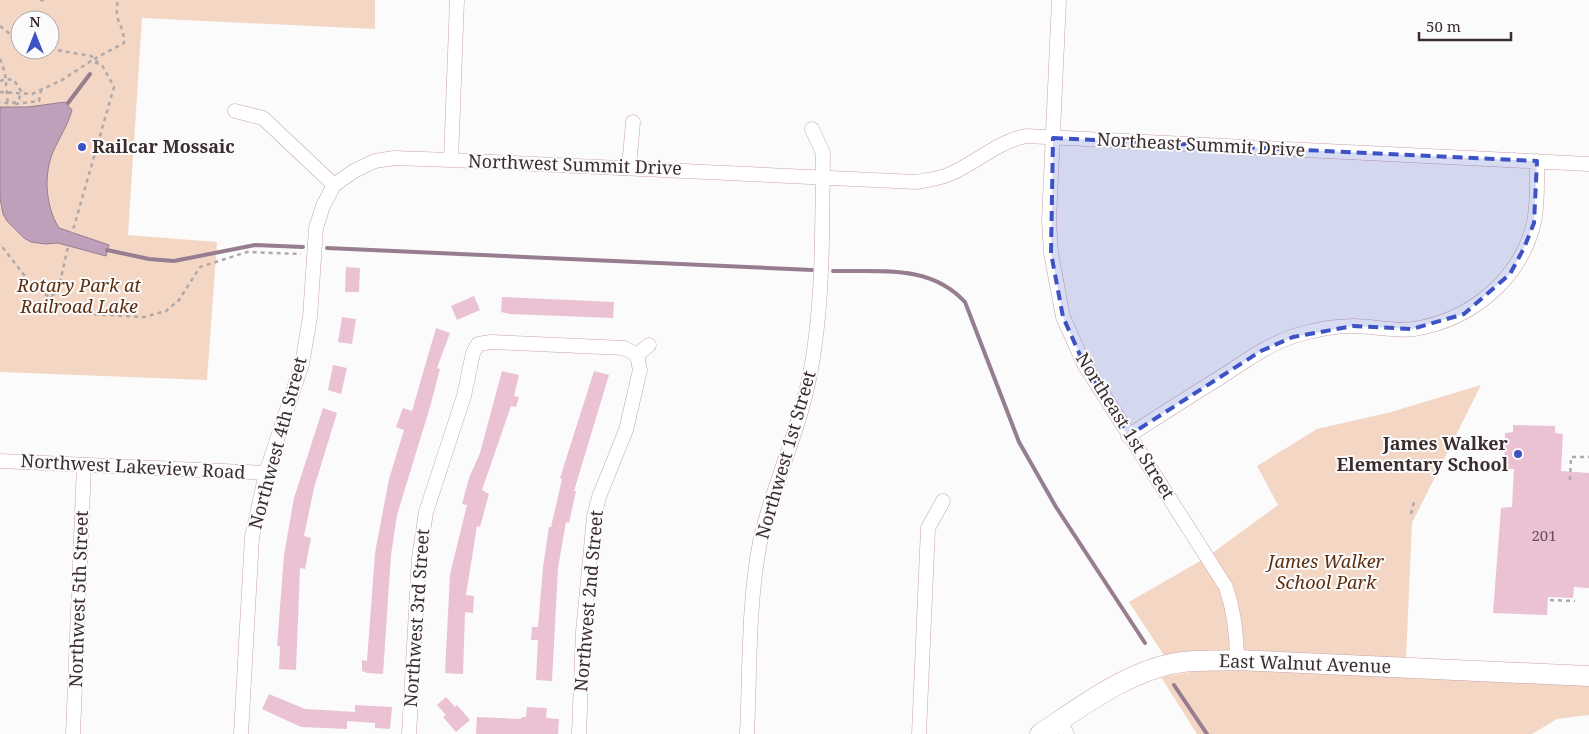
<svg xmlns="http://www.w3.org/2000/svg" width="1589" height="734" viewBox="0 0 1589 734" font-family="'Noto Serif',serif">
  <rect width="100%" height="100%" fill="#fbfbfb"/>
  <!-- green -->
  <path fill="#f4d6c5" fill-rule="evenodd" d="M0 0H375V29L142 18 128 235 217 242 207 380 0 372ZM20 20H50V50H20Z
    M1481 385 1412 523 1406 660 1218 650 1180 653 1165 657 1129 602 1207 557 1278 505 1257 466 1317 429 1391 412Z
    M1209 669 1589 684V715L1557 719 1532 734H1197L1161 677Z"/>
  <!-- water -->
  <path fill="#bea0ba" stroke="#977d90" d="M65 102 72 110C68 125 59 138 53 152 43 176 46 207 59 228L109 245 106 256 58 243 45 244 31 242 24 238 7 221 3 214 0 198V107H28Z"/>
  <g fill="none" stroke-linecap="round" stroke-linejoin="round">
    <!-- stream -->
    <path stroke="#977d90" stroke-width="4" d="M68 103 90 74
      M327 248 812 270
      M107 250 149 259 174 261 255 245 303 247
      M833 271C881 272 930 264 965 302L1019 442 1056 507 1145 643
      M1174 685 1207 734"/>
  </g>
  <!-- building -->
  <path fill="#eac2d3" d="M346 267 360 268 359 292H345Z
    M474 296 480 310 457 320 451 306Z
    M502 297 614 302 613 318 510 314 501 312Z
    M342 317 356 319 352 344 338 342Z
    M436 328 450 333 437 368 440 369 430 407 397 515 391 555 383 674 367 673 362 671V660L367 661 375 553 389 479 404 430 396 427 403 408 412 411Z
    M333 365 347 368 341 394 328 390Z
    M502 371 519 375 514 396 519 397 516 407 511 406 482 490 489 494 480 527 477 526 466 595 474 596 473 613 465 612 463 674 445 673 450 574 467 505 462 504 469 478 480 453Z
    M594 371 609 375 574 491H576L569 523 566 522 558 568 552 681 536 680 538 640H531L532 627H538L543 567 549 527H551L562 479 560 478Z
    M323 408 337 413 314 488 304 536 311 538 305 569 300 568 296 670 279 669 280 646H277L284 555 294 498Z
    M1513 425 1555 426V433L1563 434 1561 471 1589 473V588L1574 587 1573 598 1548 597 1547 615 1493 613 1501 508 1512 507 1514 469H1504L1505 433 1513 432Z
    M269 694 305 709 355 712V705L392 707 390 729 375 728V723L347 721V729L301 727 262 709Z
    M446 697 455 707 457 705 470 720 456 732 443 717 446 715 437 705Z
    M527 707 547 708 546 718 559 719 558 734H476L477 717 521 719 522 717H526Z"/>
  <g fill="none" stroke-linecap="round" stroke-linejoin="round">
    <!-- street casing -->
    <g stroke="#c9a4a8" stroke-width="15">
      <path id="street" d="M1059 0 1049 221 1051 253 1063 317 1084 364 1226 587C1234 611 1237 634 1237 660
        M235 111 263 118 334 185
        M451 160 457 0
        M629 167 633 122
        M1128 436C1159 416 1190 396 1221 377 1244 362 1267 345 1294 336 1313 330 1333 326 1353 326 1373 326 1395 332 1414 329 1471 320 1521 279 1534 222 1538 202 1537 181 1537 161
        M0 461 266 473
        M1059 721 1067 734
        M73 734 84 465
        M241 734 252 537 266 473 302 364 310 317 316 228 323 206 334 185 354 171 375 161 394 158 451 160 916 182C927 180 939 179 950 174 978 162 995 143 1026 136L1589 164
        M409 734 419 558 426 512 464 396 473 353 478 344 491 342 624 348 637 355 649 345
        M579 734 583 632 594 517 599 497 626 430 640 370 637 355
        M747 734C750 670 748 604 760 542 772 486 798 435 809 379 824 307 822 226 823 153L812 129
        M919 734 928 528 943 501"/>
    </g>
    <!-- secondary casing -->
    <g stroke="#c9a4a8" stroke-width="21">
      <path id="secondary" d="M1040 734C1082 706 1132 668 1183 662 1201 660 1219 661 1237 660L1589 676"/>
    </g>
    <!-- path -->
    <path stroke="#afa9aa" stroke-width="2.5" stroke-dasharray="4 4" stroke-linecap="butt" d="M40 0H46
      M0 26 20 42
      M50 49 91 56 98 62
      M0 59 5 73 8 105
      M94 59 124 43C124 22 113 23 118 0
      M0 81 6 79 14 80 21 91 19 99 12 104 0 102
      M0 92 32 94 62 80 91 61 102 65 114 87 67 251 58 291 50 297 35 289 0 244
      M15 104 39 101 41 90
      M50 297 59 304 90 314 144 317 166 311 179 300 200 267 247 252 301 254
      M1570 480 1571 457H1589
      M1411 514 1414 502
      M1550 600 1575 601"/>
    <!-- street -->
    <use href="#street" stroke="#fff" stroke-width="14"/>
    <!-- secondary -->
    <use href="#secondary" stroke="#fff" stroke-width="20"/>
  </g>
  <!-- marked area -->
  <path fill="#3d52c5" fill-opacity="0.2" stroke="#3d52c5" stroke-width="4" stroke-dasharray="10 6" stroke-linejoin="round" d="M1053 138 1537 161 1534 223 1524 248 1510 274 1464 314 1412 329 1353 326 1293 337 1261 351 1128 436 1084 364 1063 317 1051 253Z"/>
  <!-- markers -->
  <g fill="#3d52c5" stroke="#fbfbfb" stroke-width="2">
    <circle cx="82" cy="147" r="5"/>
    <circle cx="1518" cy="454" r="5"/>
  </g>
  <g text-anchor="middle" stroke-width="4" stroke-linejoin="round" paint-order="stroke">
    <!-- number labels -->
    <g font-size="15" fill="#675257">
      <text x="1544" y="541">201</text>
    </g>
    <!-- street labels -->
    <g font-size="18" fill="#3b2c2e" stroke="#fbfbfb">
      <text transform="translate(1201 145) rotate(3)" y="6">Northeast Summit Drive</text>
      <text transform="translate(575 165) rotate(2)" y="6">Northwest Summit Drive</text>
      <text transform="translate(1125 426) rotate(58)" y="6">Northeast 1st Street</text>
      <text transform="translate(278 443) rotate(-75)" y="6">Northwest 4th Street</text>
      <text transform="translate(786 455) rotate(-74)" y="6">Northwest 1st Street</text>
      <text transform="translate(133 467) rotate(3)" y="6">Northwest Lakeview Road</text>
      <text transform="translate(79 599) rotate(-88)" y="6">Northwest 5th Street</text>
      <text transform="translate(589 601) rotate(-85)" y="6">Northwest 2nd Street</text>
      <text transform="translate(417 618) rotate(-86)" y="6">Northwest 3rd Street</text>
      <text transform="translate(1305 664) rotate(2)" y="6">East Walnut Avenue</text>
    </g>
    <!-- poi labels -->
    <g font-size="18" font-weight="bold" fill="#3b2c2e" stroke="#fbfbfb" text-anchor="start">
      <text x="92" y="153">Railcar Mossaic</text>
      <text x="1508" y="450" text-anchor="end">James Walker<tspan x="1508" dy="21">Elementary School</tspan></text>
    </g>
    <!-- park labels -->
    <g font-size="18" font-style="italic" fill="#5d2e0e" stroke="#fbfbfb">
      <text x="79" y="292">Rotary Park at<tspan x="79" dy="21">Railroad Lake</tspan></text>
      <text x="1326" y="568">James Walker<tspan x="1326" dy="21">School Park</tspan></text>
    </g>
  </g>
  <!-- north arrow -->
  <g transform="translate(35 35)"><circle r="24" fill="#fbfbfb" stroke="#aea8a9"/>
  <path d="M0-4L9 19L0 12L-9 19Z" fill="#3d52c5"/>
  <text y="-8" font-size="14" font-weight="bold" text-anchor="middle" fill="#3b2c2e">N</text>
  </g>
  <!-- scale -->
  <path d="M1419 32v8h92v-8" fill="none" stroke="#3b2c2e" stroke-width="2.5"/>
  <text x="1426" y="32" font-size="15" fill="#3b2c2e" stroke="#fbfbfb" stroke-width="4" paint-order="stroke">50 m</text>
</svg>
